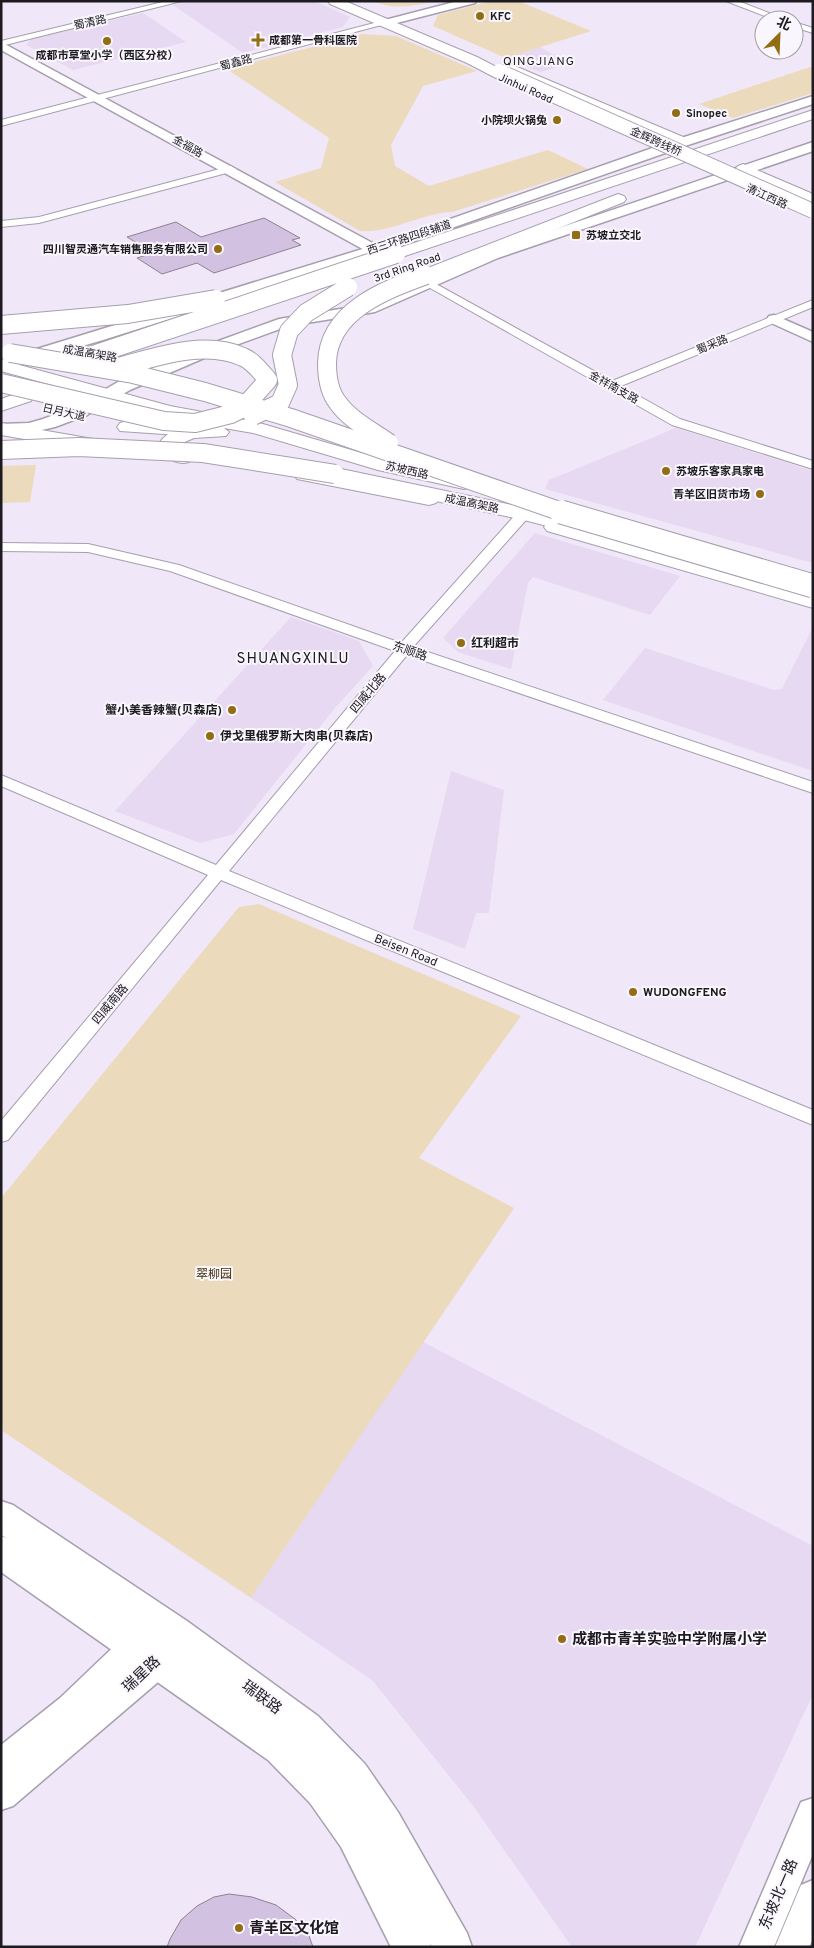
<svg xmlns="http://www.w3.org/2000/svg" width="814" height="1948" viewBox="0 0 814 1948" font-family="Overpass,'Noto Sans SC',sans-serif">
  <rect width="100%" height="100%" fill="#f0e7f8"/>
  <!-- built -->
  <path fill="#e6d9f1" d="M191 1H314L350 17 343 27 243 53 173 5Z
    M143 13 186 42 73 70 26 45 31 39Z
    M540 47 569 64 540 72 506 58Z
    M676 428 813 471V563L545 489 549 480Z
    M535 533 680 576 650 615 533 577 528 583 511 669 458 652 443 638Z
    M291 617 359 641 373 666 335 708 234 834 200 843 115 811Z
    M813 627V771L603 700 645 648 774 690 782 689Z
    M451 771 504 790 489 913H476L465 949 413 929Z
    M423 1342 813 1546V1694L695 1947H572L474 1807 372 1680 251 1598Z"/>
  <!-- green -->
  <path fill="#ebdabc" d="M373 1H439C416 5 395 11 373 1Z
    M491 1H518L591 31 506 58 433 26 438 15Z
    M363 34 396 36 477 71 423 86 391 145 395 166 429 186 548 150 588 169 452 212C421 213 389 234 360 231L275 182 321 168 329 138 227 69Z
    M813 66V93L733 118 699 104Z
    M36 465 30 502 1 503V466Z
    M259 904 521 1016 419 1158 514 1208 251 1598 1 1430V1198L239 907Z"/>
  <!-- building -->
  <path fill="#d2c1e0" stroke="#8b8392" d="M264 218 300 238 292 240 301 245 214 273 197 263 162 274 137 258 153 253 127 237 176 222 201 237Z
    M229 1894 252 1897 276 1905 295 1919 309 1936 313 1947H167L170 1939 181 1920 197 1906 214 1897Z"/>
  <g fill="none" stroke-linecap="round" stroke-linejoin="round">
    <!-- minor casing -->
    <g stroke="#a79eae" stroke-width="2">
      <path id="minor" d="M167 1H182L1 46V41Z
        M726 1H738L787 20H775Z
        M382 21 389 23 1 126V120Z
        M794 22 813 28V33L794 27Z
        M231 166 236 169 234 171 39 223 1 227V221L39 217Z
        M427 279 612 381 813 300V307L621 386 680 419 813 461V469L672 425 423 284 422 282Z
        M521 513 526 514 528 517 526 520 413 647 813 782V793L407 655 229 871 813 1110V1125L221 880 8 1140 1 1142V1121L208 875 1 786V775L216 865 395 651 170 571 88 552 1 551V543L88 544 179 565 401 643 516 514Z"/>
    </g>
    <!-- tertiary casing -->
    <g stroke="#a79eae" stroke-width="3">
      <path id="tertiary" d="M458 1H476L475 3 385 26 380 23 381 21Z
        M1 42 378 246 380 249 373 253 368 252 1 50Z
        M774 315 813 332V342L769 322 767 319 769 316Z
        M148 1627 159 1631 162 1638 164 1637 175 1641 180 1652 171 1671 13 1806 1 1810V1745L60 1698 127 1634Z
        M813 1798V1854L774 1947H739L801 1802Z
        M813 1880V1939L809 1947H775L801 1885Z"/>
    </g>
    <!-- secondary casing -->
    <g stroke="#a79eae" stroke-width="3">
      <path id="secondary" d="M813 96V104L688 145 392 249 103 340 1 370V360L382 243 678 139Z
        M813 142V151L498 258 375 312 288 326 225 349 130 390 87 415 55 427 29 433 1 434V424L29 423 43 419 75 407 118 382 213 343 279 319 365 305 488 252Z
        M1 1501 13 1505 187 1621 318 1716 365 1764 398 1812 467 1933 472 1947H432L430 1943 431 1947H391L341 1847 310 1803 268 1760 1 1572V1536L7 1538 1 1535Z"/>
    </g>
    <!-- primary casing -->
    <g stroke="#a79eae" stroke-width="2">
      <path id="primary" d="M328 1H345L477 57 531 85 533 88 531 91H521L467 63 330 4Z
        M510 64 688 139 690 142 688 145H678L505 71 503 68 505 65Z
        M743 164 813 194V205L738 172 735 169 738 166Z
        M1 360 170 406 256 422 389 461 471 479 474 483 471 487 464 489 378 470 253 433 224 428 229 432 226 436 194 438 180 444V447L192 458 189 462C175 466 162 456 160 442 171 426 199 425 216 426L161 415 1 371Z
        M1 423 93 439 100 441 103 445 100 449 93 451 1 435Z
        M304 469 429 493 436 495 439 499 436 503 429 505 297 479 294 475 297 471Z
        M554 521 813 595V608L547 531 544 527 547 523Z"/>
    </g>
    <!-- trunk casing -->
    <g stroke="#a79eae" stroke-width="2">
      <path id="trunk" d="M813 110V119L402 257H390L388 254 390 251Z
        M618 194 624 196 626 199 624 202 432 279H420L418 275 420 271Z
        M24 391 31 393 33 397 31 401 1 411V399Z
        M127 421 193 424 200 426 203 430 200 434 193 436 120 431 117 427 120 423Z
        M308 462 527 508 600 528 603 532 600 536 593 538 524 520 301 472 298 468 301 464Z"/>
    </g>
    <!-- minor -->
    <use href="#minor" fill="#fff" fill-rule="evenodd"/>
    <!-- tertiary -->
    <use href="#tertiary" fill="#fff" fill-rule="evenodd"/>
    <!-- secondary -->
    <use href="#secondary" fill="#fff" fill-rule="evenodd"/>
    <!-- primary -->
    <use href="#primary" fill="#fff" fill-rule="evenodd"/>
    <!-- trunk -->
    <use href="#trunk" fill="#fff" fill-rule="evenodd"/>
    <!-- primary-bridge casing -->
    <g stroke="#a79eae" stroke-width="16" stroke-linecap="butt">
      <path id="primary-bridge" d="M499 71 813 211"/>
    </g>
    <!-- trunk-bridge-far1 casing -->
    <g stroke="#a79eae" stroke-width="20" stroke-linecap="butt">
      <path id="trunk-bridge-far1" d="M1 325 128 314 216 299
        M10 353 133 374 205 392 291 418 565 513
        M72 362 396 254
        M1 383 164 421 195 423 231 414 243 408 268 380C261 372 253 361 243 357 204 339 153 358 115 368
        M253 416 280 403 288 385 282 355 289 331 306 313 348 287
        M389 443C372 431 350 420 338 403 329 392 327 377 327 363 328 311 385 290 426 275
        M1 450 79 447 203 453 335 474"/>
    </g>
    <!-- trunk-bridge casing -->
    <g stroke="#a79eae" stroke-width="25" stroke-linecap="butt">
      <path id="trunk-bridge" d="M561 512 813 586"/>
    </g>
    <!-- primary-bridge -->
    <use href="#primary-bridge" stroke="#fff" stroke-width="14"/>
    <!-- trunk-bridge-far1 -->
    <use href="#trunk-bridge-far1" stroke="#fff" stroke-width="18"/>
    <!-- trunk-bridge -->
    <use href="#trunk-bridge" stroke="#fff" stroke-width="23"/>
  </g>
  <!-- markers -->
  <g fill="#926d14" stroke="#faf6fd" stroke-width="2">
    <circle cx="480" cy="16" r="5"/>
    <path d="M255.5 32.5h5v5h5v5h-5v5h-5v-5h-5v-5h5z"/>
    <circle cx="107" cy="41" r="5"/>
    <circle cx="676" cy="113" r="5"/>
    <circle cx="557" cy="120" r="5"/>
    <rect x="571" y="230" width="10" height="10" rx="2.5"/>
    <circle cx="218" cy="249" r="5"/>
    <circle cx="666" cy="471" r="5"/>
    <circle cx="760" cy="494" r="5"/>
    <circle cx="461" cy="643" r="5"/>
    <circle cx="232" cy="710" r="5"/>
    <circle cx="210" cy="736" r="5"/>
    <circle cx="633" cy="992" r="5"/>
    <circle cx="562" cy="1639" r="5"/>
    <circle cx="239" cy="1928" r="5"/>
  </g>
  <g text-anchor="middle" stroke-width="4" stroke-linejoin="round" paint-order="stroke">
    <!-- far-poi labels -->
    <g font-size="11" font-weight="bold" fill="#1d1a20" stroke="#faf6fd" text-anchor="start">
      <text x="490" y="20">KFC</text>
      <text x="269" y="44">成都第一骨科医院</text>
      <text x="107" y="59" text-anchor="middle">成都市草堂小学（西区分校）</text>
      <text x="686" y="117">Sinopec</text>
      <text x="547" y="124" text-anchor="end">小院坝火锅兔</text>
      <text x="586" y="239">苏坡立交北</text>
      <text x="208" y="253" text-anchor="end">四川智灵通汽车销售服务有限公司</text>
      <text x="676" y="475">苏坡乐客家具家电</text>
      <text x="750" y="498" text-anchor="end">青羊区旧货市场</text>
    </g>
    <!-- far-street labels -->
    <g font-size="11" fill="#1d1a20" stroke="#faf6fd">
      <text transform="translate(90 22) rotate(-13)" y="4">蜀清路</text>
      <text transform="translate(236 62) rotate(-15)" y="4">蜀鑫路</text>
      <text transform="translate(526 88) rotate(24)" y="4">Jinhui Road</text>
      <text transform="translate(656 141) rotate(24)" y="4">金辉跨线桥</text>
      <text transform="translate(188 146) rotate(29)" y="4">金福路</text>
      <text transform="translate(767 196) rotate(24)" y="4">清江西路</text>
      <text transform="translate(409 237) rotate(-18)" y="4">西三环路四段辅道</text>
      <text transform="translate(407 267) rotate(-19)" y="4">3rd Ring Road</text>
      <text transform="translate(712 344) rotate(-22)" y="4">蜀采路</text>
      <text transform="translate(90 353) rotate(10)" y="4">成温高架路</text>
      <text transform="translate(614 387) rotate(29)" y="4">金祥南支路</text>
      <text transform="translate(64 412) rotate(13)" y="4">日月大道</text>
      <text transform="translate(407 470) rotate(13)" y="4">苏坡西路</text>
      <text transform="translate(472 503) rotate(12)" y="4">成温高架路</text>
    </g>
    <!-- far-quarter labels -->
    <g font-size="12" letter-spacing="1" fill="#1d1a20" stroke="#faf6fd">
      <text x="539" y="65">QINGJIANG</text>
    </g>
    <!-- poi labels -->
    <g font-size="12" font-weight="bold" fill="#1d1a20" stroke="#faf6fd" text-anchor="start">
      <text x="471" y="647">红利超市</text>
      <text x="222" y="714" text-anchor="end">蟹小美香辣蟹(贝森店)</text>
      <text x="220" y="740">伊戈里·俄罗斯大肉串(贝森店)</text>
      <text x="643" y="996">WUDONGFENG</text>
    </g>
    <!-- street labels -->
    <g font-size="12" fill="#1d1a20" stroke="#faf6fd">
      <text transform="translate(410 651) rotate(19)" y="4">东顺路</text>
      <text transform="translate(368 693) rotate(-50)" y="4">四威北路</text>
      <text transform="translate(406 950) rotate(22)" y="4">Beisen Road</text>
      <text transform="translate(110 1004) rotate(-50)" y="4">四威南路</text>
    </g>
    <!-- park labels -->
    <g font-size="12" fill="#402e06" stroke="#faf6fd">
      <text x="214" y="1278">翠柳园</text>
    </g>
    <!-- quarter labels -->
    <g font-size="15" letter-spacing="1" fill="#1d1a20" stroke="#faf6fd">
      <text x="293" y="663">SHUANGXINLU</text>
    </g>
    <!-- near-poi labels -->
    <g font-size="15" font-weight="bold" fill="#1d1a20" stroke="#faf6fd" text-anchor="start">
      <text x="572" y="1644">成都市青羊实验中学附属小学</text>
      <text x="249" y="1933">青羊区文化馆</text>
    </g>
    <!-- near-street labels -->
    <g font-size="15" fill="#1d1a20" stroke="#faf6fd">
      <text transform="translate(141 1674) rotate(-43)" y="5">瑞星路</text>
      <text transform="translate(262 1697) rotate(37)" y="5">瑞联路</text>
      <text transform="translate(778 1894) rotate(-67)" y="5">东坡北一路</text>
    </g>
  </g>
  <!-- border -->
  <rect width="814" height="1948" fill="none" stroke="#1d1a20" stroke-width="5"/>
  <!-- north arrow -->
  <g transform="translate(779 35) rotate(24)"><circle r="24" fill="#faf6fd" stroke="#a29ea5"/>
  <path d="M0-4L9 19L0 12L-9 19Z" fill="#926d14"/>
  <text y="-8" font-size="14" font-weight="bold" text-anchor="middle" fill="#1d1a20">北</text>
  </g>
</svg>
